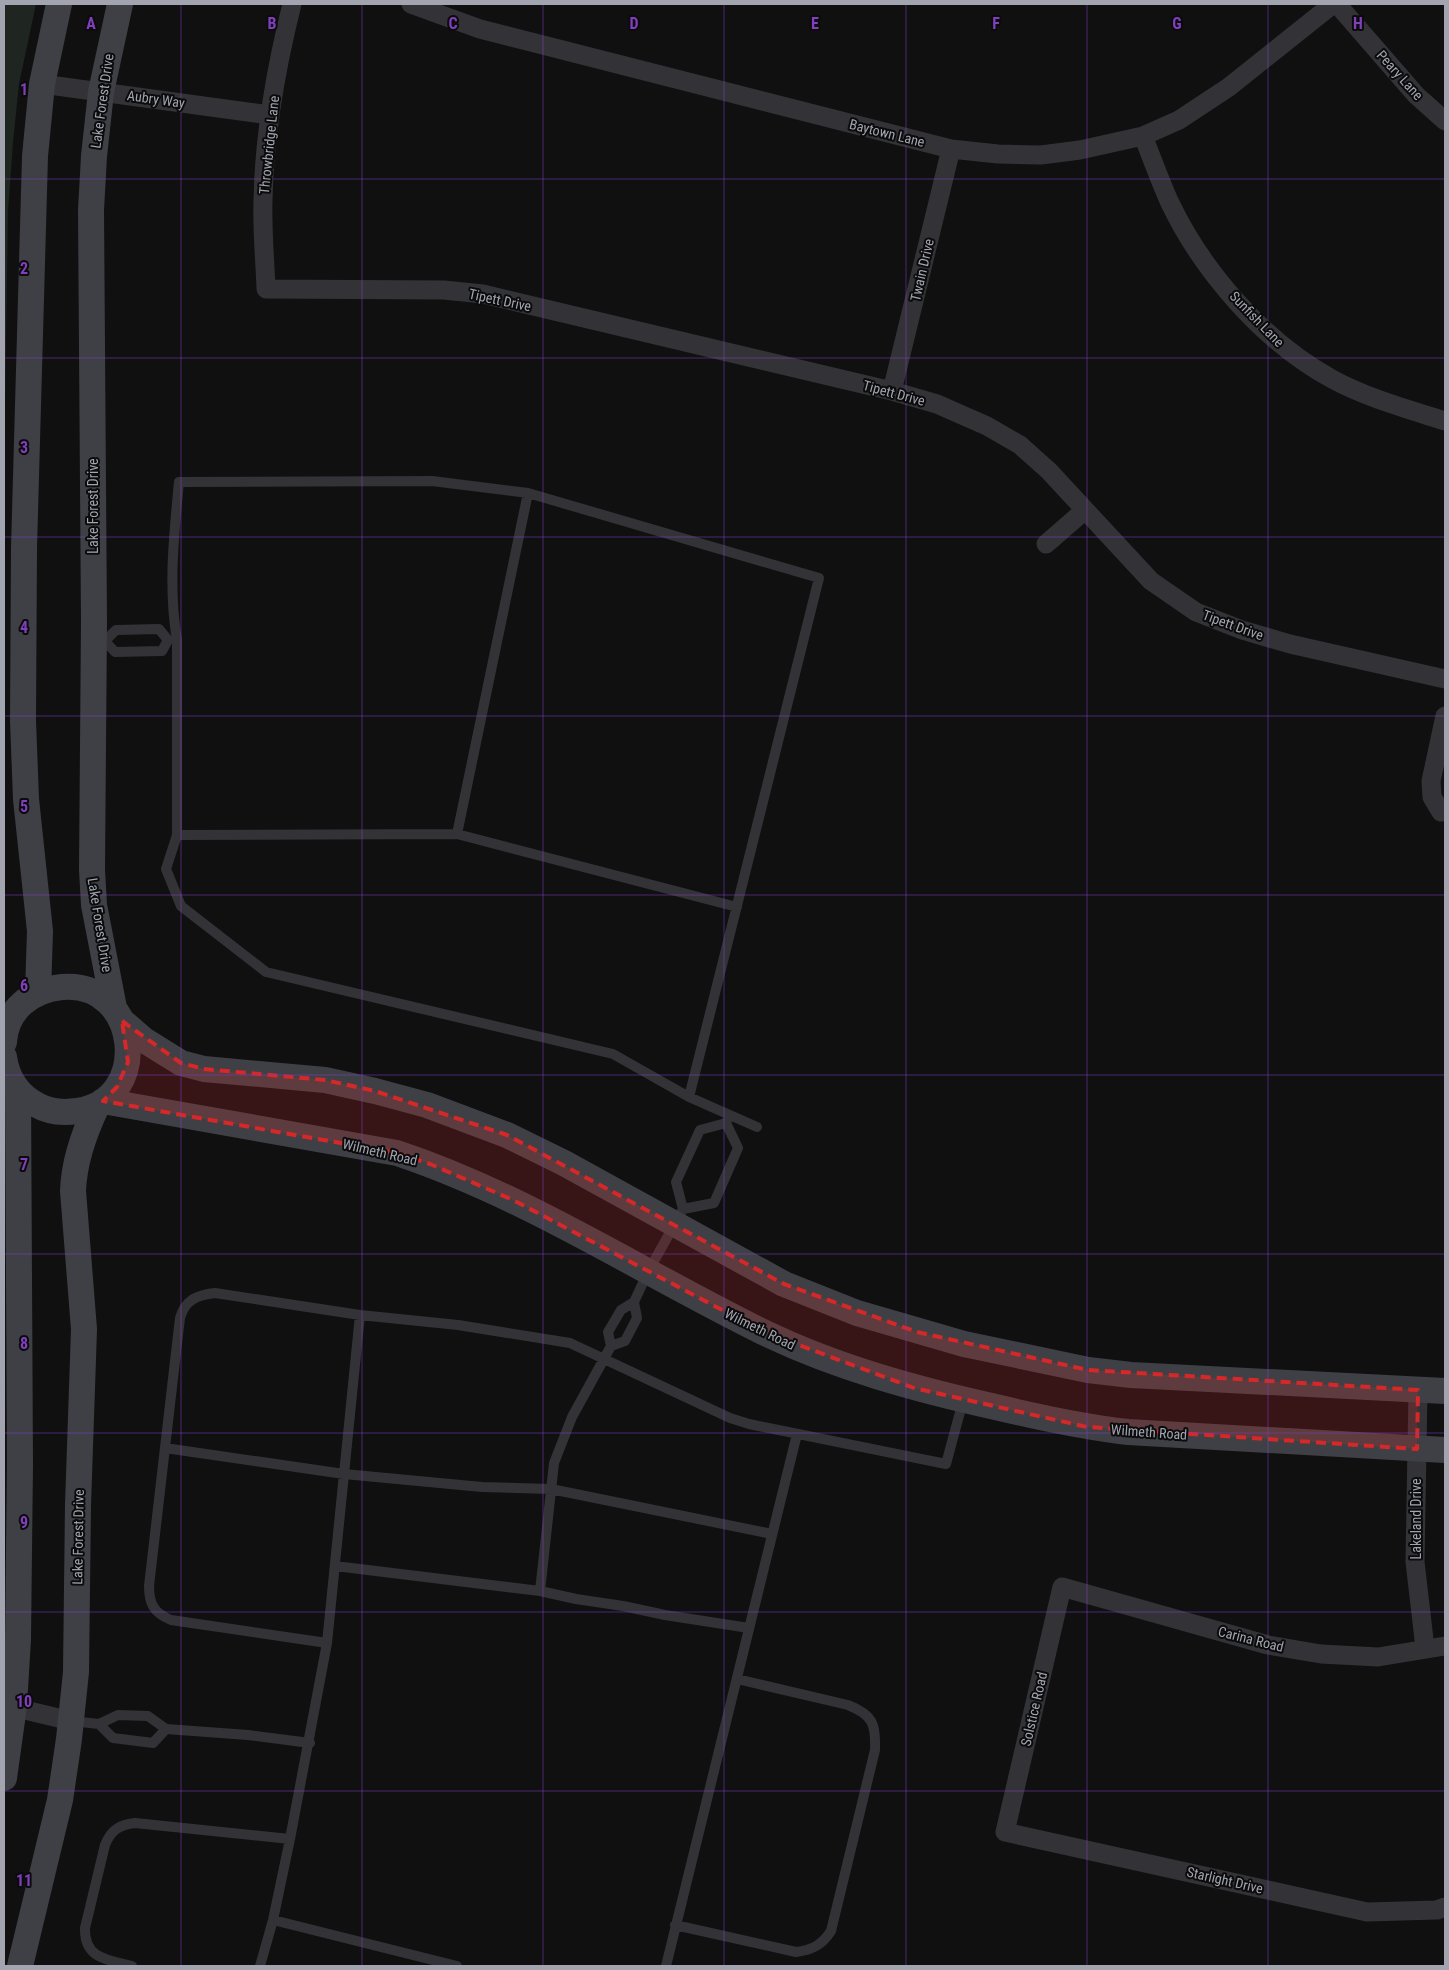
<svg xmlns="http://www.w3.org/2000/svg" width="1449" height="1970" viewBox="0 0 1449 1970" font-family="'Roboto Condensed',sans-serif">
  <rect width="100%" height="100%" fill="#101011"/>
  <!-- grass -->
  <path fill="#1f2520" d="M4 4H36L19 84 13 142 8 212 4 467Z"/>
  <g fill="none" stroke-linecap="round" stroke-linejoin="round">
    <!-- lane -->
    <path stroke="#333337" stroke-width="10" d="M96 641H105L116 630 159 629 168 640
      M105 641 115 652 162 651 168 640
      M457 834 528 493
      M177 835 457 834 737 907
      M689 1097 819 578 528 493 432 481 179 482C174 535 168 587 177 640V835L166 869 181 906 266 972 613 1054 689 1097 757 1127
      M683 1209 714 1203 738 1148 726 1123 728 1118
      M611 1346 625 1341 637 1318 634 1302
      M165 1448 344 1474 482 1487 551 1489 772 1534
      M335 1566 540 1591 576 1599 623 1606 665 1615 749 1628
      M540 1591 554 1463 572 1417 611 1346 608 1332 621 1310 634 1302 648 1272 683 1209 676 1182 700 1130 726 1123
      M327 1643 171 1620C154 1613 149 1604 149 1586L180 1318C185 1300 197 1295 215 1293L360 1315 458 1325 570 1343 730 1418 749 1424 946 1464 963 1401
      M71 1721 99 1724 118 1715 148 1716 166 1729 248 1735 310 1743
      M99 1724 113 1738 153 1743 166 1729
      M273 1920 457 1966
      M675 1925 796 1952C812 1950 822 1945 831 1931L875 1750C876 1724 873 1715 848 1705L737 1679
      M132 1966C108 1960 84 1959 85 1928L105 1845C111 1830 119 1825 135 1823L290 1839
      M260 1966 273 1920 290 1839 327 1643 360 1315
      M666 1966 797 1434"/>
    <!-- street -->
    <path stroke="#333337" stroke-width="19" d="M292 4C276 68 264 135 263 201 262 230 265 260 266 289L444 290 483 294 892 391 937 404 987 426 1020 445 1049 471 1151 581 1196 612 1242 630 1290 644 1445 679
      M411 4 480 29 951 149 998 154 1041 155 1080 150 1143 136 1179 120 1229 87 1333 4
      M1337 4 1416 95 1445 121
      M42 84 270 115
      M1143 136C1152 158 1160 181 1170 203 1203 272 1264 342 1332 379 1367 398 1407 409 1445 421
      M892 391 951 149
      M1046 544 1085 510
      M1441 812 1432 797 1431 781 1445 716
      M1418 1390 1415 1562 1425 1648
      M1445 1646 1378 1657 1321 1654 1268 1645 1062 1587 1005 1832 1367 1912 1437 1910 1445 1907
      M4 1705 71 1721"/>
    <!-- secondary -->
    <path stroke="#3f4045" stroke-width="26" d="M38 992 40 931 26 799 23 721 24 548 35 156 42 84 59 4
      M114 1008 94 905 92 870 94 622 91 210 94 156 101 92 120 4
      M122 1021 144 1040 181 1063 204 1069 325 1080 375 1091 427 1105 507 1135 564 1163 784 1284 857 1313 964 1344 1088 1370 1131 1375 1445 1391
      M4 1042C6 1010 31 990 62 987 140 980 153 1101 77 1111 63 1113 49 1112 37 1105 18 1095 7 1078 4 1057
      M103 1101 397 1153C526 1196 641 1272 763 1332 837 1368 919 1390 1000 1408 1042 1418 1084 1427 1128 1432L1445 1450
      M4 1778 14 1706 18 1639 20 1464 18 1091
      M20 1966 60 1800 69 1739 76 1672 78 1505 84 1329 73 1191C74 1161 84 1133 97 1106"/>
  </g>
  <!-- marked area -->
  <path fill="#d62828" fill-opacity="0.2" stroke="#d62828" stroke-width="4" stroke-dasharray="10 6" stroke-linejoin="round" d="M122 1021 181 1063 204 1069 325 1080 375 1091 507 1135 784 1284 917 1332 1088 1370 1418 1390 1417 1449 1087 1427 914 1388 764 1332 513 1200 430 1164 397 1153 103 1101 117 1087 128 1062Z"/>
  <!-- grid -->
  <path fill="none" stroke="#813ebd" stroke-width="1" stroke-opacity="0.55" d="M181 4V1966M362 4V1966M543 4V1966M724 4V1966M906 4V1966M1087 4V1966M1268 4V1966M4 179H1445M4 358H1445M4 537H1445M4 716H1445M4 895H1445M4 1075H1445M4 1254H1445M4 1433H1445M4 1612H1445M4 1791H1445"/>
  <g text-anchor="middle" stroke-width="4" stroke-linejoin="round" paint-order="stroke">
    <!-- street labels -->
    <g font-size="14" fill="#a2a5b0" stroke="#0b0b0c">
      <text transform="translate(1400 75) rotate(48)" y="5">Peary Lane</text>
      <text transform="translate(156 99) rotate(8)" y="5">Aubry Way</text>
      <text transform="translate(102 101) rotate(-82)" y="5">Lake Forest Drive</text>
      <text transform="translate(887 133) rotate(14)" y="5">Baytown Lane</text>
      <text transform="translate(269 145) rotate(-84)" y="5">Throwbridge Lane</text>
      <text transform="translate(922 270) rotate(-77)" y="5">Twain Drive</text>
      <text transform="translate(500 300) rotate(12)" y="5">Tipett Drive</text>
      <text transform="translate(1257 319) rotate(46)" y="5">Sunfish Lane</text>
      <text transform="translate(894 393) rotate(15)" y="5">Tipett Drive</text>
      <text transform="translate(93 506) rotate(-90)" y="5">Lake Forest Drive</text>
      <text transform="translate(1233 625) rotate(20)" y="5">Tipett Drive</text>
      <text transform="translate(100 925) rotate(81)" y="5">Lake Forest Drive</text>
      <text transform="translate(380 1152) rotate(13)" y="5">Wilmeth Road</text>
      <text transform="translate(760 1329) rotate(26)" y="5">Wilmeth Road</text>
      <text transform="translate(1149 1432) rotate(4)" y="5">Wilmeth Road</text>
      <text transform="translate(1416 1519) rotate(-90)" y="5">Lakeland Drive</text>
      <text transform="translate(78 1537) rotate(-89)" y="5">Lake Forest Drive</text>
      <text transform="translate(1251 1639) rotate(14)" y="5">Carina Road</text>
      <text transform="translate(1034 1709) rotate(-77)" y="5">Solstice Road</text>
      <text transform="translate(1225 1880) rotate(13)" y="5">Starlight Drive</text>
    </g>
  </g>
  <g font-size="16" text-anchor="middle" font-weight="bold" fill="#813ebd" stroke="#0b0b0c" stroke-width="4" stroke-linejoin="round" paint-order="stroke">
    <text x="91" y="29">A</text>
    <text x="272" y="29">B</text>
    <text x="453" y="29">C</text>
    <text x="634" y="29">D</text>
    <text x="815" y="29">E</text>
    <text x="996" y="29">F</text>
    <text x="1177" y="29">G</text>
    <text x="1358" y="29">H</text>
    <text x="24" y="95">1</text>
    <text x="24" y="274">2</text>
    <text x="24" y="453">3</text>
    <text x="24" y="633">4</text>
    <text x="24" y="812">5</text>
    <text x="24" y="991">6</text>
    <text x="24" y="1170">7</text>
    <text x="24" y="1349">8</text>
    <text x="24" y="1528">9</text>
    <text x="24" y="1707">10</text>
    <text x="24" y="1886">11</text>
  </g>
  <!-- border -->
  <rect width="1449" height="1970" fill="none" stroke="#a2a5b0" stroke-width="10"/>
</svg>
